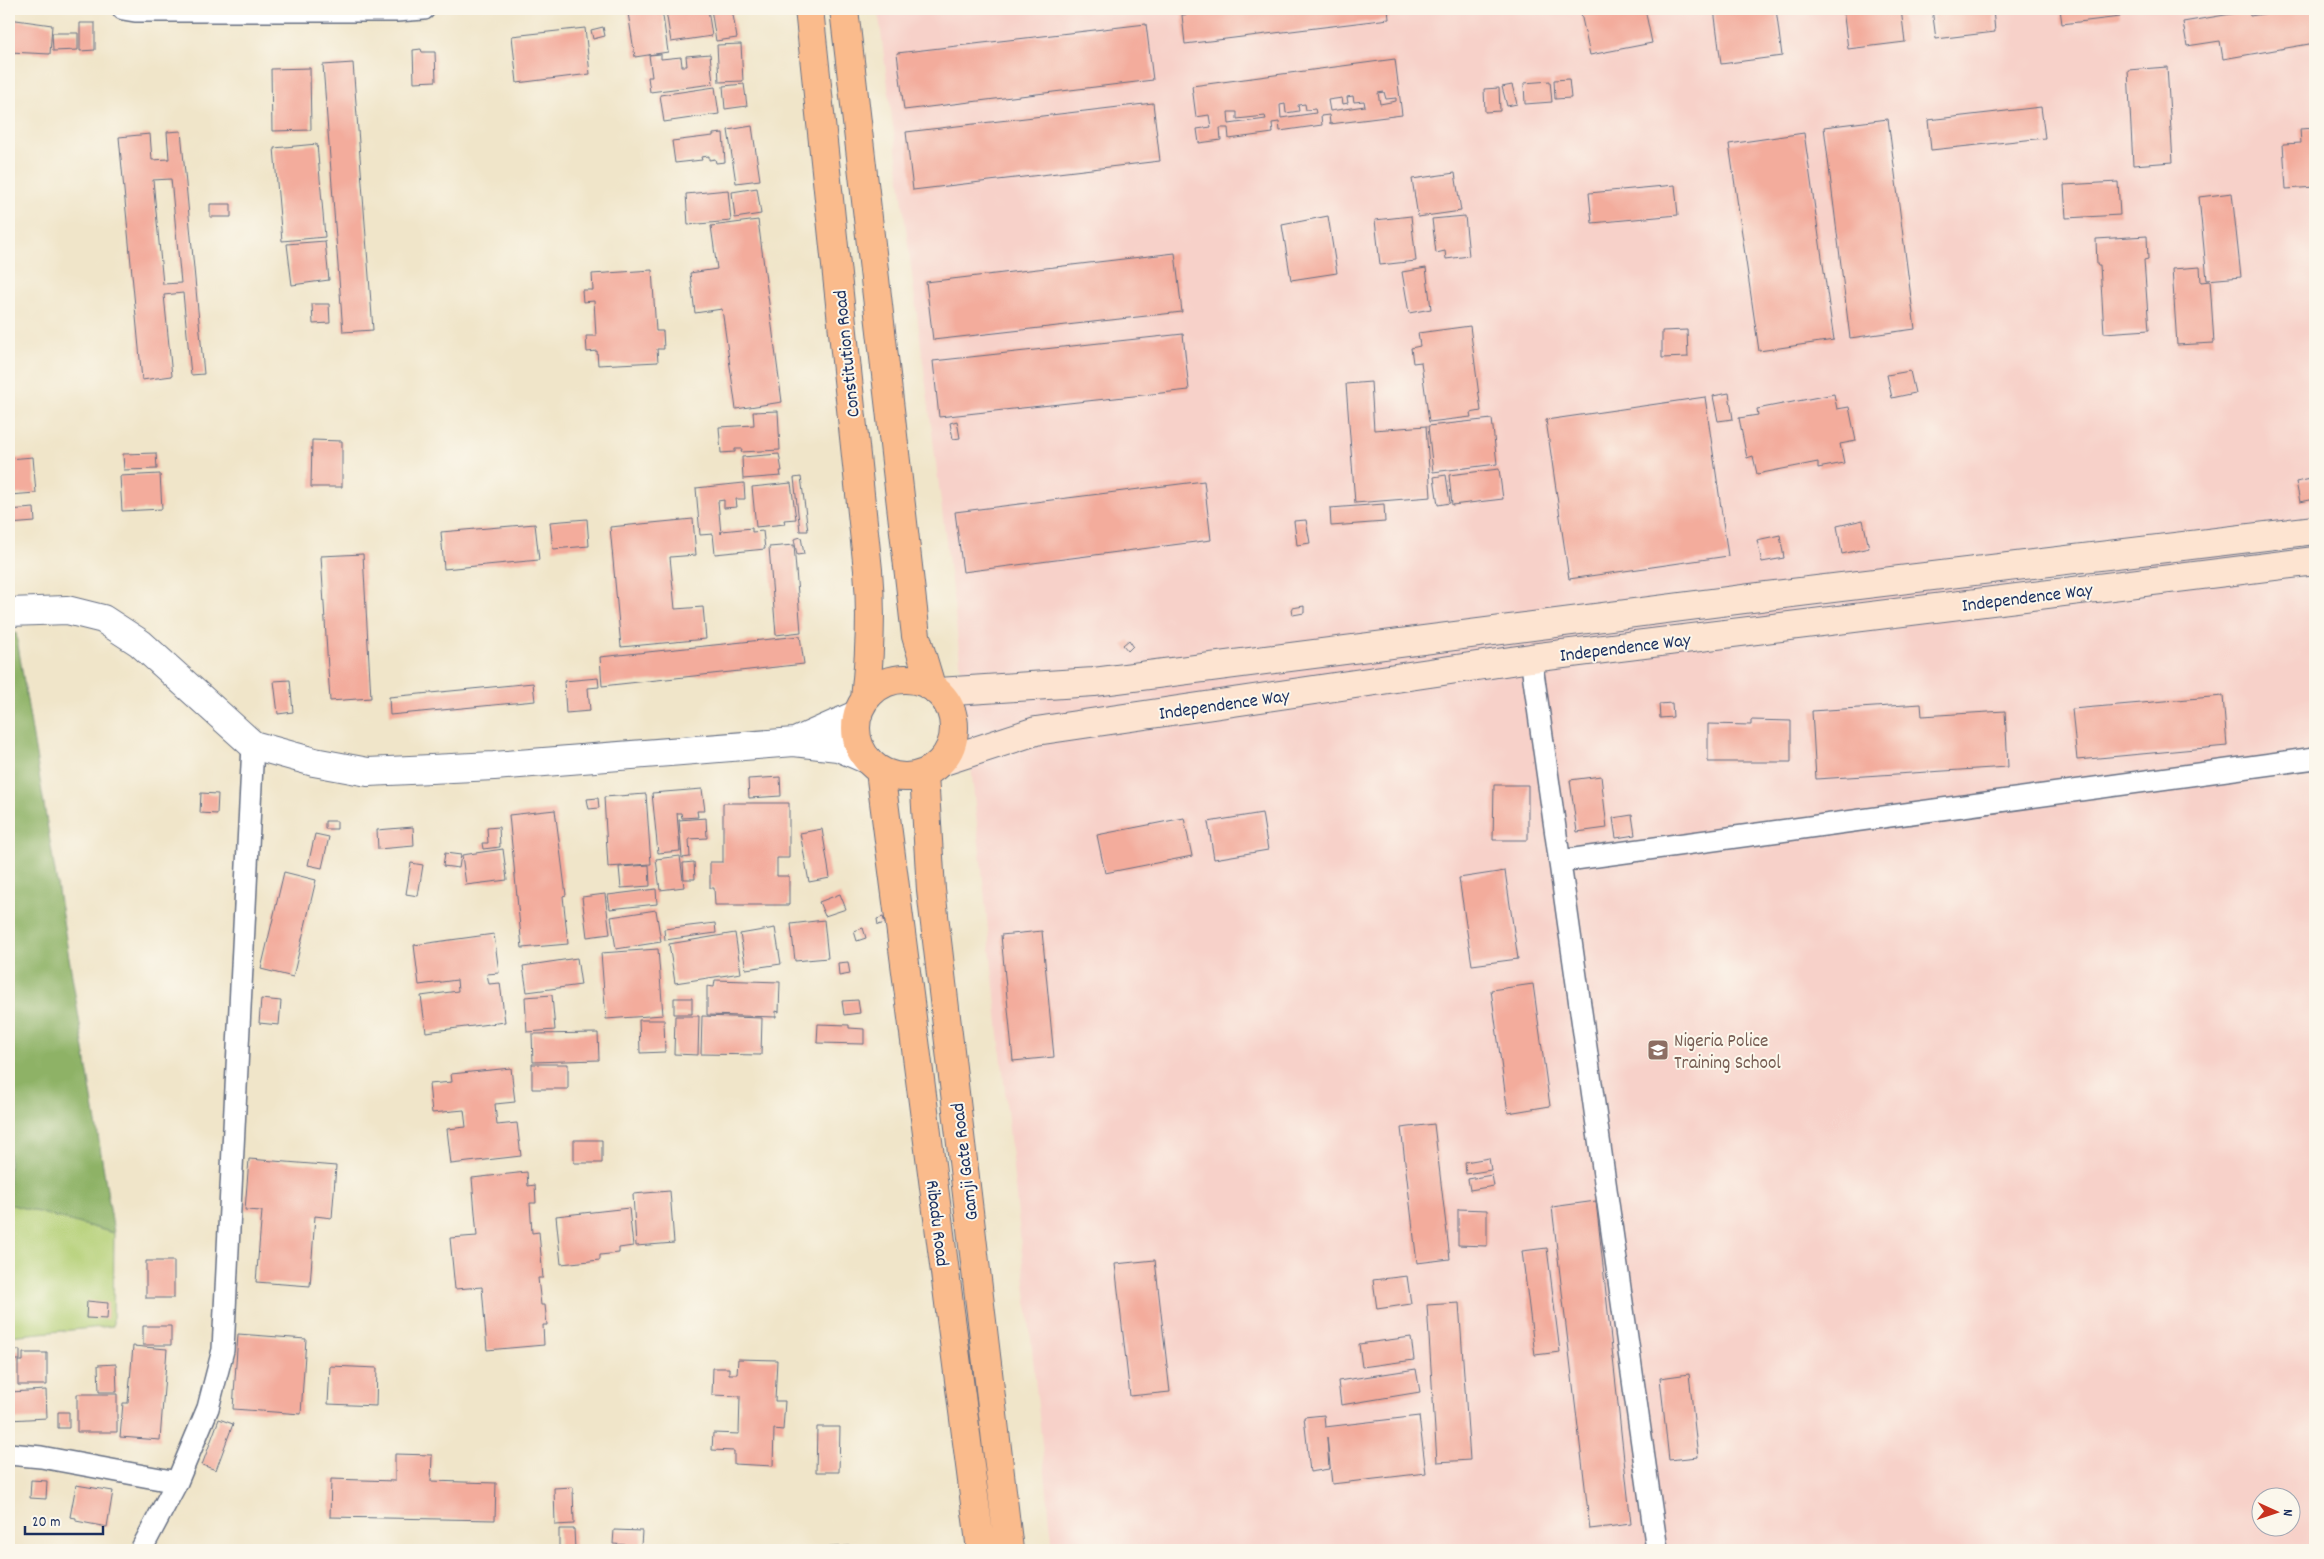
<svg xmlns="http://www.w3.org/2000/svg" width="2324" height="1559" viewBox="0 0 2324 1559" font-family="Dekko,sans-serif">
  <rect width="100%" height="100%" fill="#fbf7ec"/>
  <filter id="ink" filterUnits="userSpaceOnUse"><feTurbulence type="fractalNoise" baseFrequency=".02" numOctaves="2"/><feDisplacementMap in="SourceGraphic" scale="10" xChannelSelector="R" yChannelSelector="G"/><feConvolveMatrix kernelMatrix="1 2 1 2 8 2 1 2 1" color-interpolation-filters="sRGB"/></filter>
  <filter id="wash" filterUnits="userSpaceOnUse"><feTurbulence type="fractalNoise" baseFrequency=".0096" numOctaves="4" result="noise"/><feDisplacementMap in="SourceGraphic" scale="20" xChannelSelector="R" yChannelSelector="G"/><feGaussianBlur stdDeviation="1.12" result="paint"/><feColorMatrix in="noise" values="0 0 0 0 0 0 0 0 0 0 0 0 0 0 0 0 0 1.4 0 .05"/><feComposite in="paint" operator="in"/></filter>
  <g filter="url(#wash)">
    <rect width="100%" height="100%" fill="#f0e5c9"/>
    <!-- built -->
    <path fill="#f7d1c9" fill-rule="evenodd" d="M878 9H2315V1550H1053L954 604ZM2262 1496H2292V1526H2262Z"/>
    <!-- green -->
    <path fill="#b3cf75" stroke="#677f6a" d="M9 1204 114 1233 113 1326 9 1336Z"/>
    <!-- forest -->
    <path fill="#8eb266" stroke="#547062" d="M16 633 114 1233 9 1204V635Z"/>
    <g id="blocks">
      <!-- building -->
      <path fill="#f3ac9c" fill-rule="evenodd" d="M653 9H662L668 52 635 57 628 13Z
        M680 9H708L712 36 671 42 666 11Z
        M711 9H732L737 38 716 41Z
        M1202 9H1214L1215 12 1233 9H1388L1389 19 1185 44 1182 15 1202 13Z
        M1580 9H1645L1652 43 1590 55Z
        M1714 9H1776L1782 56 1721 64Z
        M1843 9H1901L1905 42 1848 49Z
        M1932 9H1993L1995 32 1936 39Z
        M2060 9H2119L2120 17 2062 24Z
        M2295 9H2315V43L2223 59 2220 41 2187 46 2183 22 2249 11 2250 16Z
        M9 19 52 25 50 54 9 52Z
        M80 23H95V50L80 51Z
        M1146 24 1153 80 904 110 897 53Z
        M603 27 605 36 593 39 591 30Z
        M585 28 590 74 517 83 512 36Z
        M52 33H78V50L53 51Z
        M741 44 743 81 719 82 717 45Z
        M421 49 422 52H435L436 81 414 82 413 50Z
        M661 54V59L681 57 682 66H687L686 56 710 54 713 84 650 92 648 77H652L649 55Z
        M1395 59 1402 115 1330 124 1329 115 1321 116 1322 125 1280 131 1279 122 1272 123 1273 133 1229 139 1228 128H1220L1221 140 1199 143 1197 129 1211 127 1209 115 1196 117 1192 86ZM1384 92 1386 99 1396 98V101L1380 104 1378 93ZM1353 96 1354 102 1364 101 1365 106 1330 111 1328 100 1342 98 1343 104 1348 103 1347 97ZM1285 104 1286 113 1299 111 1298 105 1305 104 1306 110 1315 109 1316 113 1281 118 1280 105ZM1228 112H1237V119L1265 116 1266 119 1229 124Z
        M353 63 373 330 343 332 323 65Z
        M2167 67 2173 162 2133 165 2128 70Z
        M310 68 311 130 272 131 271 69Z
        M1569 79 1571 98 1555 99 1554 80Z
        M1550 81 1552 102 1525 104 1524 83Z
        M744 84 747 106 725 109 723 86Z
        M1512 85 1517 104 1507 106 1502 87Z
        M715 87 719 114 664 122 660 95Z
        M1499 88 1500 111 1485 112 1484 89Z
        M1153 103 1160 161 913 190 906 132Z
        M2041 107 2045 138 1931 150 1928 120Z
        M1888 119 1915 329 1850 338 1824 127Z
        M752 126 760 180 736 183 728 130Z
        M2315 128V187L2286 189 2283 144 2301 143 2300 129Z
        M181 131 204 374 191 375 183 293 164 295 172 376 142 380 119 137 150 134 152 160 169 159 167 132ZM171 179 181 283 163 284 153 180Z
        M723 133 725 162 716 163 715 159 709 160V156L701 157 702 160 675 163 672 141 713 136V134Z
        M1804 133 1834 340 1759 351 1729 144Z
        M317 144 325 237 282 241 274 148Z
        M1455 173 1461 211 1418 217 1412 179Z
        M2118 182 2120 215 2066 218 2064 185Z
        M1675 185 1678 215 1592 223 1589 193Z
        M757 188 761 214 735 218 732 192Z
        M728 190 731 221 688 225 686 194Z
        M2232 193 2241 277 2207 280 2199 197Z
        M210 204H231V217H210Z
        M1328 216 1337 273 1291 280 1282 225Z
        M1411 216 1416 261 1380 265 1375 220Z
        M1465 216 1469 256 1446 259 1445 251 1436 253 1432 219Z
        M758 220 782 402 736 409 722 309 695 313 690 273 717 269 711 226Z
        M2147 236 2148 259 2144 260 2149 330 2104 333 2100 265H2097L2096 239Z
        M325 241 329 280 292 285 287 244Z
        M1175 253 1182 312 933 340 926 282Z
        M2200 267 2201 282 2210 281 2214 343 2177 345 2172 269Z
        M1426 268 1431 309 1409 313 1402 272Z
        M652 270 656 331H663L664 349H657L658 362 598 365 597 351 587 352 586 336H596L594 301 583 302 582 290H593L592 274Z
        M312 304H329L330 323 313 324Z
        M1470 326 1481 411 1470 413 1471 417 1429 422 1421 362 1413 363 1411 348 1420 346 1418 333Z
        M1687 330 1688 357 1662 358V331Z
        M1183 334 1189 390 939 417 933 361Z
        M1910 371 1915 393 1892 398 1887 375Z
        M1371 382 1374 430 1426 426 1431 497 1355 503 1346 384Z
        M1729 393 1733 419 1718 421 1713 396Z
        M1834 394 1837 409 1849 407 1856 441 1840 444 1844 463 1818 468V462L1757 474 1753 456 1747 458 1739 418 1758 415 1757 409Z
        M1705 397 1728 556 1569 579 1546 420Z
        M778 411 780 450 741 452 742 449H735V452L721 453 719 427 754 425 753 412Z
        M1492 419 1497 464 1433 472 1428 426Z
        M957 421 960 438 953 439 950 423Z
        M312 440 342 441V487H311Z
        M156 453 157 469 124 470 123 454Z
        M779 454 782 471H780L781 476 743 479 742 457Z
        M33 457 36 493 9 495V459Z
        M1499 469 1503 499 1452 505 1449 475Z
        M160 474 162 509 122 511 120 476Z
        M1446 475 1450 503 1438 505 1434 477Z
        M801 477 808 531H800L794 478Z
        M2311 479 2315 499 2300 502 2296 482Z
        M1204 481 1211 540 963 572 955 512Z
        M744 483 745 499H736L737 507 724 508V500L718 501 721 534 722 531 752 528V532L763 531 765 549 715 554 713 534 700 535 696 488Z
        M791 483 796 519 784 520 785 524 756 527 752 487Z
        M1384 504 1385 522 1331 526 1330 508Z
        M34 508 35 522 9 524V510Z
        M587 519 589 546 553 549 550 522Z
        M693 519 696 555 670 557 675 609 703 607 706 639 621 647 610 527Z
        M1306 520 1310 543 1297 545 1294 521Z
        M1863 520 1869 548 1842 554 1837 526Z
        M535 524 539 560 444 569 441 532Z
        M1780 535 1784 558 1762 562 1757 540Z
        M801 537 804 554 797 555 794 539Z
        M794 545 801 632 776 635 769 547Z
        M363 554 371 698 330 701 321 556Z
        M1304 606V613L1293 615 1292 608Z
        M800 636 804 664 602 686 600 657Z
        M1129 640 1133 646 1128 651 1123 645Z
        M598 678 599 687 588 688 590 711 566 713 564 681Z
        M290 680 293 712 278 714 274 681Z
        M533 683 535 701 390 715 389 697Z
        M2223 696 2227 746 2077 760 2072 709Z
        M1672 703 1673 717 1660 718 1659 704Z
        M1921 704 1922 716 2005 711 2008 767 1816 779 1812 711Z
        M1751 720 1791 721V762H1708V724L1751 725Z
        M1601 776 1607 828 1577 832 1570 780Z
        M780 777 781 796 749 798 748 779Z
        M1494 785H1528V840H1493Z
        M702 789 705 811H697L698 817 682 818 681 813H677L680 851 658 853 652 793Z
        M201 793 218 794 217 814 200 813Z
        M646 794 651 864 608 867 604 797Z
        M598 798 599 808 589 809 587 799Z
        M723 803H789V858H777V876H789V905H715L714 888H710V862H723Z
        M555 810 566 895 563 896 568 944 522 948 509 815Z
        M1262 813 1268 850 1214 859 1208 822Z
        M1632 815 1635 835 1616 838 1613 818Z
        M706 818 707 838 689 839 690 857 682 858 679 820Z
        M1184 818 1192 856 1105 873 1097 835Z
        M325 821H337V829H325Z
        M413 827 414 846 378 849 377 830Z
        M499 827 500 847 483 849 482 843H488L487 828Z
        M822 829 830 878 809 882 800 833Z
        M315 834 329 837 322 868 308 865Z
        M503 849 507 880 466 885 462 855Z
        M445 853 461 855 459 868 443 866Z
        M680 856 684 887 660 890 656 859Z
        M694 862 695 879H684L683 863Z
        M411 863 423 865 418 896 406 894Z
        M649 865 650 886 621 888 619 867Z
        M1505 871 1518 959 1472 965 1459 878Z
        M284 872 316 880 293 977 261 969Z
        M656 889 657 904 610 909 608 895Z
        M605 894 610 934 587 937 582 897Z
        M840 894 846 909 825 916 819 902Z
        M656 910 661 942 616 949 611 917Z
        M883 917 885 923 878 925 877 919Z
        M824 920 828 958 795 961 791 924Z
        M715 923 716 933 665 940 664 929Z
        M775 928 781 964 746 969 740 934Z
        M863 928 866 938 857 941 854 931Z
        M1042 931 1054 1057 1013 1061 1001 935Z
        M735 933 741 973 675 983 669 944Z
        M494 934 499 973 487 974 489 984 500 983 505 1022 426 1032 421 996 458 991 457 980 419 985 414 945Z
        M658 949 663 1015 606 1019 601 953Z
        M577 958 581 985 527 992 523 966Z
        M848 962 850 974 839 976 838 963Z
        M715 980 780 982 779 1012 776 1011V1017L707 1015V986L714 987Z
        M1533 984 1550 1106 1508 1113 1491 990Z
        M552 995 555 1030 527 1032 525 997Z
        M674 998H692V1014H674Z
        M261 999 281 1001 279 1025 259 1023Z
        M858 1000 860 1013 844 1015 842 1001Z
        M675 1016H699L698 1055 674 1054Z
        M702 1016 762 1018 761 1055 701 1054Z
        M639 1020H664L665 1052 640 1053Z
        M818 1024 849 1025V1028L864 1029V1044L817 1043Z
        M598 1033 599 1060 533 1062 532 1034Z
        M532 1064H568V1089H532Z
        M511 1068 515 1102 495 1104 497 1125 517 1123 521 1156 451 1164 447 1129 466 1127 464 1110 432 1113 429 1084 452 1082 451 1074Z
        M1434 1124 1450 1259 1417 1263 1401 1128Z
        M574 1140H602V1163H574Z
        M1489 1158 1491 1170 1466 1174 1465 1162Z
        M249 1159 336 1166 332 1218 315 1216 310 1286 256 1282 262 1211 245 1210Z
        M527 1172 528 1186 535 1185 536 1203H530L532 1233 539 1232 543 1278H538L541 1305H545L547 1325H543L544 1345 487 1350 482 1287 455 1289 450 1238 477 1236 472 1178Z
        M1492 1175 1494 1186 1470 1190 1468 1179Z
        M670 1191 674 1243 636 1246 633 1194Z
        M1596 1201 1631 1524 1590 1529 1552 1207Z
        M629 1208 633 1246 619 1248V1253L600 1255V1260L561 1264 556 1216Z
        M1458 1209 1487 1210V1246L1458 1245Z
        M1547 1248 1560 1352 1535 1355 1522 1251Z
        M1155 1260 1170 1392 1130 1396 1115 1264Z
        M146 1261H174V1298H146Z
        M1407 1276 1411 1304 1377 1309 1373 1280Z
        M87 1301 108 1303 107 1319 86 1318Z
        M1459 1303 1470 1460 1437 1462 1427 1305Z
        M143 1326H171V1345H143Z
        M238 1334 306 1339 301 1414 233 1409Z
        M1411 1337 1414 1360 1362 1367 1359 1344Z
        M133 1346 167 1349 160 1440 120 1437 123 1403H128Z
        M9 1350H20V1360H9Z
        M23 1353H47V1385H18V1361H23Z
        M738 1359 777 1360 775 1401H785L783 1430 774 1429 773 1466 734 1464V1451L712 1450 713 1433 739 1434 740 1396 712 1395 713 1368H729V1374H737Z
        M116 1364 117 1392H99L98 1365Z
        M330 1366 377 1368 376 1406 328 1404Z
        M1416 1369 1420 1392 1341 1405 1338 1381Z
        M1689 1374 1698 1457 1669 1460 1660 1378Z
        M46 1390 47 1418 9 1420V1392Z
        M77 1394H117V1432H77Z
        M58 1412H69V1428H58Z
        M1324 1415 1325 1427 1419 1416 1426 1473 1332 1484 1327 1437 1329 1469 1310 1472 1304 1417Z
        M219 1419 233 1424 216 1470 202 1465Z
        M817 1427H840L839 1472H816Z
        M395 1454 432 1455 431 1481 496 1483 495 1520 330 1517 331 1479 395 1481Z
        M31 1480 47 1481 46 1499 30 1498Z
        M76 1485 113 1491 107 1527 76 1521V1518L70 1517Z
        M573 1487 574 1524 555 1525 554 1488Z
        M559 1529H574L575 1550H559Z
        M614 1530 642 1531 641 1546 613 1544Z
        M850 1546V1550H805V1549Z"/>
    </g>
  </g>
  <g filter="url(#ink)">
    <use href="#blocks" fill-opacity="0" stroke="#666f83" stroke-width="1"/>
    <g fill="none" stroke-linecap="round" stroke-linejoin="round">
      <!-- minor casing -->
      <g stroke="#666f83" stroke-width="24">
        <path id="minor" d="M123 9 135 11H396L424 9
          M1531 658 1657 1550
          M1560 861 2315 758
          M9 1454 41 1457 177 1482
          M141 1550 177 1482 208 1408 223 1350 253 745"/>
      </g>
      <!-- tertiary casing -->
      <g stroke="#666f83" stroke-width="30">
        <path id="tertiary" d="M9 612 67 610 103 619 140 643 253 745 314 762 368 772 494 766 794 742 838 747 868 760
          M795 742 858 714"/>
      </g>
      <!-- secondary casing -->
      <g stroke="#666f83" stroke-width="30">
        <path id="secondary" d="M938 692 1094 682 1767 596 2315 530
          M941 762 1036 731 1531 658 2315 561"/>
      </g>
      <!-- primary casing -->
      <g stroke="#666f83" stroke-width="30">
        <path id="primary" d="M809 9 868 570C872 615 870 654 865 699
          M844 9 916 636 931 686
          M856 728a49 49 0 1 1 98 0a49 49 0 1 1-98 0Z
          M880 771 981 1550
          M924 774 931 890 1009 1550"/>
      </g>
      <!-- minor -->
      <use href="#minor" stroke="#fff" stroke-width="21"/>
      <!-- tertiary -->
      <use href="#tertiary" stroke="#fff" stroke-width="28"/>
      <!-- secondary -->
      <use href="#secondary" stroke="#fde4d1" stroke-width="28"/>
      <!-- primary -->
      <use href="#primary" stroke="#fabb8c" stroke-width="28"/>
    </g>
  </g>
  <!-- icons -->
  <defs>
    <g id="university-square" transform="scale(1.125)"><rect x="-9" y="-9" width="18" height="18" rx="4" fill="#8d6e63" stroke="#fbf7ec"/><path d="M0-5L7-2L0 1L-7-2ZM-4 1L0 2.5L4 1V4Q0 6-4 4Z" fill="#fff"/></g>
  </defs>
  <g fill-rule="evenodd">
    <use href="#university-square" x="1658" y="1050"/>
  </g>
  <g text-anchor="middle" stroke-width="4" stroke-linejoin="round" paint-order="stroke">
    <!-- street labels -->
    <g font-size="19" fill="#1b2f5e" stroke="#fbf7ec">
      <text transform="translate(845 354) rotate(-96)" y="7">Constitution Road</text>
      <text transform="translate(2027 596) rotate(-7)" y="7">Independence Way</text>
      <text transform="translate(1625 646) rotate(-7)" y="7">Independence Way</text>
      <text transform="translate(1224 703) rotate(-8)" y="7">Independence Way</text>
      <text transform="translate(963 1162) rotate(-97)" y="7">Gamji Gate Road</text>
      <text transform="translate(939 1223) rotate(83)" y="7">Ribadu Road</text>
    </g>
    <!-- education labels -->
    <g font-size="19" fill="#785e54" stroke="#fbf7ec" text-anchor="start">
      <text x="1674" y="1046">Nigeria Police<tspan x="1674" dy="22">Training School</tspan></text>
    </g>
  </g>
  <!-- margin -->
  <rect width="2324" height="1559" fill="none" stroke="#fbf7ec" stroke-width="30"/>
  <!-- north arrow -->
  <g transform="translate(2276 1512) rotate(93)"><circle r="24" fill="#fbf7ec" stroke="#a1a7b3"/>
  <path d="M0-4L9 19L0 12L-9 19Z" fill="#c8321e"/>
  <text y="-8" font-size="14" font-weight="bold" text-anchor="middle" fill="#1b2f5e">N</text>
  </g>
  <!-- scale -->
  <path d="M25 1526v8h78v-8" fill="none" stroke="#1b2f5e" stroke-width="2.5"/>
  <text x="32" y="1526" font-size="15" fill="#1b2f5e" stroke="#fbf7ec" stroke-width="4" paint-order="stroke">20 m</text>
</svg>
